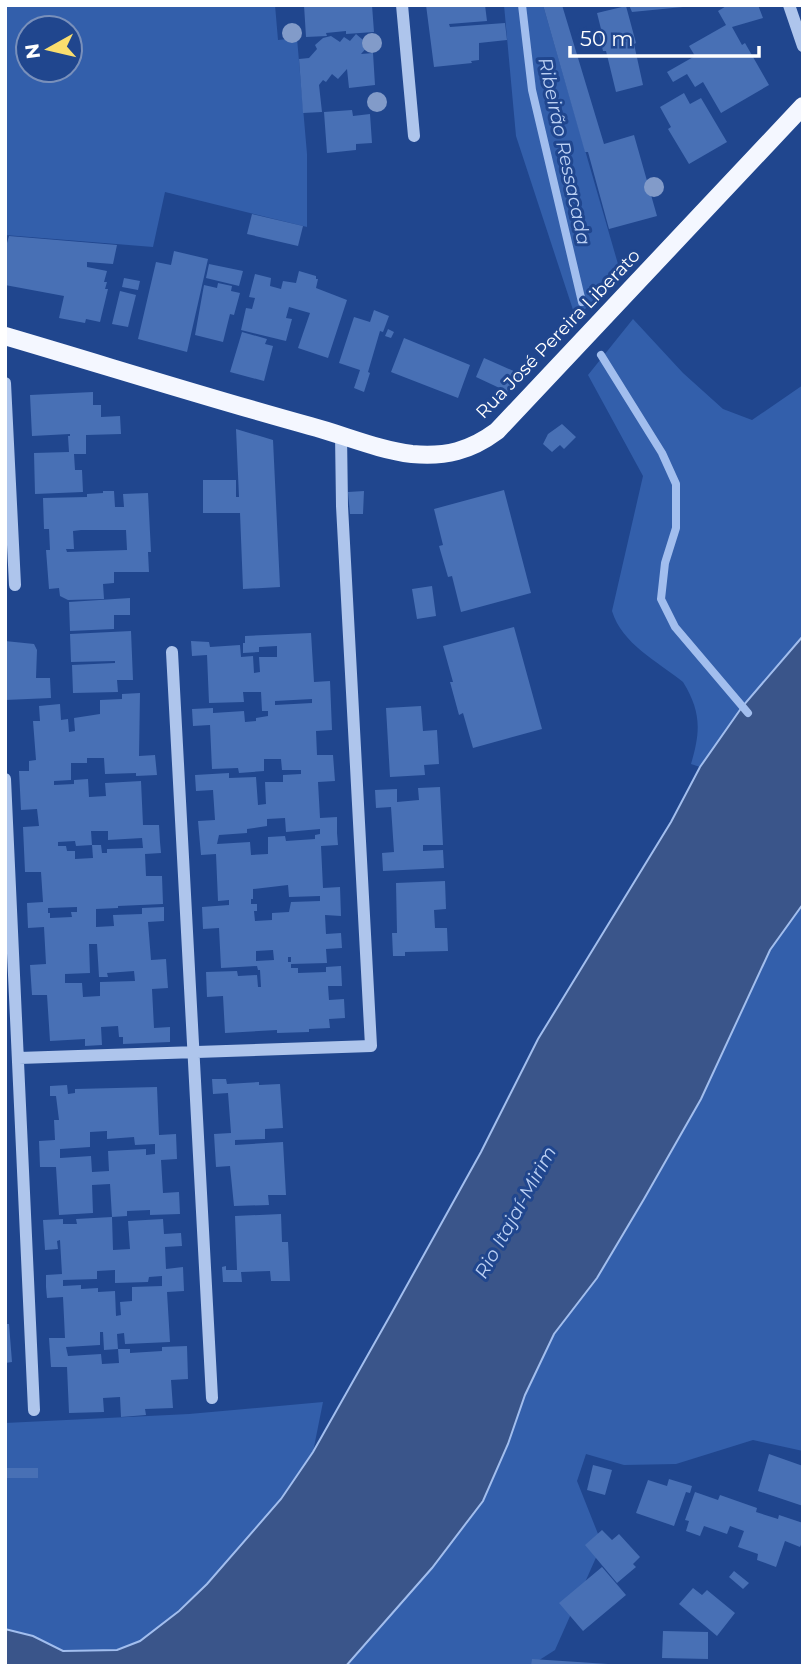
<svg xmlns="http://www.w3.org/2000/svg" width="808" height="1671" viewBox="0 0 808 1671" font-family="Montserrat,sans-serif">
  <rect width="100%" height="100%" fill="#20468e"/>
  <!-- green -->
  <path fill="#335fab" fill-rule="evenodd" d="M5 5H275L278 40 297 38 307 154V227L165 192 153 247 5 235ZM28 28H70V70H28Z
    M504 5H543L620 271 576 319 516 136Z
    M633 319 683 373 723 409 752 420 803 385V636L742 707 700 767 691 764C701 731 701 711 683 682 657 661 622 644 612 611L643 476 588 375Z
    M803 904V1451L753 1440 676 1464 624 1465 586 1454 577 1481 602 1544 555 1650 530 1666H346L432 1568 483 1501 508 1444 525 1395 554 1334 597 1278 644 1199 701 1099 770 950Z
    M323 1402 313 1452 281 1499 207 1584 154 1632 140 1641 117 1650 63 1651 33 1636 5 1629V1423L189 1414Z"/>
  <!-- water -->
  <path fill="#3a558a" stroke="#a2beee" stroke-width="2" d="M803 636V904L770 950 701 1099 644 1199 597 1278 554 1334 525 1395 508 1444 483 1501 432 1568 346 1666H5V1629L33 1636 63 1651 117 1650 140 1641 179 1611 207 1584 281 1499 313 1452 391 1314 481 1152 538 1039 671 822 700 767 742 707Z"/>
  <g fill="none" stroke-linecap="round" stroke-linejoin="round">
    <!-- stream -->
    <path stroke="#a2beee" stroke-width="8" d="M522 5 532 90 582 302
      M601 355 662 453 676 484V528L665 563 661 599 675 627 748 713"/>
  </g>
  <!-- building -->
  <path fill="#4870b5" fill-rule="evenodd" d="M304 5H372L374 32 346 34V31L326 33 327 36 306 37Z
    M426 5H485L487 21 449 24 450 27 505 23 507 40 479 43V60L471 61 472 63 434 67Z
    M543 5H562L604 144 634 135 657 216 609 229 588 152H585Z
    M629 5H683V7L632 12Z
    M728 5H758L763 18 732 27 742 45 745 43 769 85 721 113 703 82 695 87 687 74 673 82 667 72 695 56 689 46 726 25 718 11Z
    M626 6 636 43 634 44 643 85 616 92 606 51H603L598 29H601L597 13Z
    M356 34 369 45 361 54 373 53 375 85 349 88 347 69 338 79 332 74 326 82 323 80 319 85 322 112 303 113 299 59 309 58 317 49 315 45 323 38 331 36 340 42 344 37 350 41Z
    M684 93 690 104 701 98 727 142 689 164 668 129 671 127 660 107Z
    M352 110 353 116 370 114 372 143 356 144V150L327 153 324 112Z
    M252 214 303 226 298 246 247 234Z
    M9 236 117 245 113 264 87 262V267L107 271 104 282H107L105 289H108L100 322 86 319 85 323 59 318 64 296 5 285V250Z
    M174 251 208 259 187 352 138 339 156 262 171 265Z
    M209 264 243 271 239 286 206 278Z
    M299 271 316 276V279H318L316 288 347 300 328 358 298 348 310 313 289 307 286 318 292 319 286 341 241 330 246 308 252 309 255 298 249 297 255 274 271 278 270 286 281 289 283 281 296 283Z
    M124 278 140 281 138 290 122 287Z
    M218 283 232 286 231 291 240 293 234 315 230 314 223 342 195 335 204 285 217 288Z
    M120 291 136 295 128 327 112 324Z
    M374 310 389 316 383 332 380 331 368 372 370 373 364 392 354 388 360 370 339 363 354 317 370 322Z
    M388 329 394 332 391 338 385 336Z
    M242 332 267 339 265 344 273 346 264 381 230 372Z
    M404 338 470 365 458 398 391 372Z
    M484 358 525 376 508 392 476 377Z
    M93 392V405H101V417L120 416 121 434 86 435V454H74L75 470H82L83 492 35 494 34 453 69 452 68 436H70V434L32 436 30 395Z
    M562 424 576 437 564 449 560 445 552 452 543 444 548 434Z
    M236 429 273 440 280 587 243 589 240 513H203V480H236V497H239Z
    M504 490 531 593 461 612 452 576 448 577 439 546 443 545 434 509Z
    M103 491H114L115 507H124L123 494 148 493 151 552H148L149 572H114V583L103 584 104 599 68 600 60 596 59 588 49 589 46 550H50L49 529H44L43 498 87 497V494L103 493ZM81 530H126L127 550 67 552 66 549H74L73 531Z
    M364 491 363 514H350L348 492Z
    M432 586 436 616 417 619 412 589Z
    M130 598V615H114V629L70 631 69 602Z
    M514 627 542 729 473 748 463 713 459 715 450 682H453L443 646Z
    M131 631 133 680H117L118 692 73 693 72 665 115 663V661L71 662 70 634Z
    M311 633 314 682 330 681 332 730 316 731 317 755H333L335 781 318 782 320 818 337 817V833L338 845 321 846 323 888 340 887 341 916 325 915 326 934 341 933 342 948 326 949 327 963 291 964V957H288V962H291V968H298V973L326 972V967L341 966 342 986H328L329 1000 344 999 345 1018 329 1019 330 1028 309 1029V1032L277 1033V1030L225 1033 223 996 207 997 206 972 237 971 238 976 257 975 258 987H261L260 970H258L257 966 221 968 219 928 203 929 202 907 229 905V900L218 901 216 854 201 855 198 821 215 820 213 790 196 791 195 775 229 773V778L256 777 258 805 266 804 265 782H283V775L301 774V770H282L281 759H264V771L239 773 238 768 212 769 210 725 193 726 192 709 213 708V713L244 711 245 722 256 721V718L268 716V711H262L261 692H243L244 702 209 703 207 655 192 656 191 641 209 642 210 647 240 645 241 657 253 656 254 673 260 672 259 657H277V646L259 647V652L243 653V643H245V636ZM312 699V703L275 705V701ZM285 818 286 832 320 829V834L315 835V839L286 841 285 836 268 837V854L251 855 250 842 217 844 219 835 247 833V829L267 826V819ZM288 885 289 897 320 896V901L291 902 289 912 272 913V920L255 921 254 911H257V904H251V899H253V889ZM273 950 274 960 256 961V951Z
    M5 641 34 644 37 650 36 678H50L51 698 5 700Z
    M140 693 139 756 155 755 157 775 136 776V773L105 774 104 758H87V763H71V780L54 781V785L74 784V780L88 779 89 797 106 796 105 783 141 781 143 825H159L160 842 161 853 145 854 146 876H162L163 904 118 906V908L96 909V927L114 926 113 915 142 914V908L164 907V921L148 922 151 960 166 959 167 974 168 988 152 989 154 1028 170 1027V1042L123 1044V1037H119L118 1026 101 1027 102 1045 85 1046V1039L50 1041 47 995H32L30 965 46 964 44 927 28 928 27 903 43 902 41 872H25L23 827 39 826 37 809 21 810 19 771H29V761L36 760 33 721H40L39 706 60 704 61 720 68 719 69 732 75 731 74 718 100 714V700L122 699V694ZM91 831H108V840L142 838 143 848 107 849V853H102L101 845H92L93 858 75 859V851H67L66 846H58V842L75 841 76 846 92 845ZM77 907V912H71L72 917 50 918V913H48V908ZM89 944H97L99 977H108L107 973 134 971 135 981 100 982V996L83 997 82 983H65V974L90 973Z
    M421 706 423 731 437 730 439 764 424 765 425 775 390 777 386 708Z
    M440 787 443 845H423V851L443 850 444 868 383 871 382 853 394 852 391 807 376 808 375 790 397 789V802L419 800 418 788Z
    M445 881 446 909 434 910 435 928H447L448 951 405 952V956H393L392 933H397L396 883Z
    M212 1079H226L227 1084 259 1082V1085L280 1084 283 1128 265 1129V1139L235 1140V1145L283 1142 286 1195H268L269 1205 234 1206 230 1166 216 1167 214 1134 231 1133 228 1093 213 1094Z
    M67 1085 68 1094 75 1093V1089L157 1087 159 1135 176 1134 177 1159 161 1160 163 1193 179 1192 180 1214 150 1215V1210L127 1211V1216L112 1217 113 1250 130 1249 128 1221 163 1219 164 1234 181 1233 182 1246 165 1247 166 1269 183 1267 184 1291 167 1292 170 1342 125 1344 124 1333 117 1334 118 1349H130V1353L162 1351V1347L187 1346 188 1379 171 1380 173 1408 145 1409 146 1415 121 1417 120 1397 103 1398 104 1412 69 1413 67 1367H51L49 1338H65L63 1297 47 1298 46 1287V1275L62 1274 60 1240 57 1241 58 1249 45 1250 43 1220 63 1219V1224H77L76 1219 112 1217 110 1184 92 1185 93 1213 59 1215 56 1167H40L39 1141 55 1140 54 1120H59L56 1096H50V1086ZM107 1131V1139L134 1137 135 1145 155 1144V1154L146 1155V1149L108 1151 109 1171 92 1172 91 1156 60 1158V1149L90 1147V1132ZM115 1270V1283L148 1282 149 1277 162 1276V1286L132 1287V1301L120 1302 121 1315 116 1316 115 1291 98 1292V1288L81 1289V1285L63 1286V1280L97 1279V1271ZM100 1332H103L104 1350 118 1349 119 1363 102 1364 101 1354 68 1356 66 1347 100 1345Z
    M281 1214 282 1242H288L290 1281H271L270 1271 241 1272 242 1282H223L222 1267 226 1266V1270H237L235 1216Z
    M5 1324H9L12 1362 5 1363Z
    M769 1454 803 1466V1506L758 1491Z
    M593 1465 612 1470 605 1495 587 1490Z
    M5 1468H38V1478H5Z
    M669 1479 692 1486 690 1493 686 1492 674 1526 636 1513 648 1480 667 1486Z
    M695 1492 718 1500 720 1495 757 1508 756 1512 778 1519 779 1515 803 1523V1540L800 1547 785 1541 776 1567 757 1560 758 1554 738 1547 744 1531 730 1526 727 1534 704 1526 700 1536 686 1531 689 1521 685 1520Z
    M602 1530 612 1540 619 1534 640 1557 633 1564 636 1567 617 1583 585 1545Z
    M602 1567 626 1595 583 1631 559 1603Z
    M734 1571 749 1583 743 1589 729 1577Z
    M693 1588 702 1595 707 1590 735 1613 717 1636 679 1604Z
    M663 1631 708 1632V1659L662 1658Z
    M532 1659 608 1664V1666H531Z"/>
  <g fill="none" stroke-linecap="round" stroke-linejoin="round">
    <!-- minor -->
    <path stroke="#aec5ec" stroke-width="12" d="M402 5 414 136
      M789 5 803 46
      M5 383 15 585
      M172 652 212 1398
      M5 779 34 1410
      M19 1058 371 1046 342 506 341 434"/>
    <!-- major -->
    <path stroke="#f4f7ff" stroke-width="18" d="M5 336C107 366 208 398 310 426 344 435 378 450 412 454 446 457 470 451 497 431L803 106"/>
  </g>
  <!-- trees -->
  <g fill="#829bc9">
    <circle cx="292" cy="33" r="10"/>
    <circle cx="372" cy="43" r="10"/>
    <circle cx="377" cy="102" r="10"/>
    <circle cx="654" cy="187" r="10"/>
  </g>
  <g text-anchor="middle" stroke-width="6" stroke-linejoin="round" paint-order="stroke">
    <!-- street labels -->
    <g font-size="18" fill="#fff" stroke="#20468e">
      <text transform="translate(558 334) rotate(-46)" y="6">Rua José Pereira Liberato</text>
    </g>
    <!-- water labels -->
    <g font-size="19" font-style="italic" fill="#bacff3" stroke="#20468e">
      <text transform="translate(565 151) rotate(78)" y="7">Ribeirão Ressacada</text>
      <text transform="translate(515 1212) rotate(-61)" y="7">Rio Itajaí-Mirim</text>
    </g>
  </g>
  <!-- border -->
  <rect width="808" height="1671" fill="none" stroke="#ffffff" stroke-width="14"/>
  <!-- north arrow -->
  <g transform="translate(49 49) rotate(262)"><circle r="33" fill="#20468e" stroke="#7990bb" stroke-width="2"/>
  <path d="M0-5L12 26L0 18L-12 26Z" fill="#fade6e"/>
  <text y="-10" font-size="19" font-weight="bold" text-anchor="middle" fill="#ffffff">N</text>
  </g>
  <!-- scale -->
  <path d="M570 46v10h189v-10" fill="none" stroke="#ffffff" stroke-width="3.5"/>
  <text x="580" y="46" font-size="21" fill="#ffffff" stroke="#20468e" stroke-width="5" paint-order="stroke">50 m</text>
</svg>
